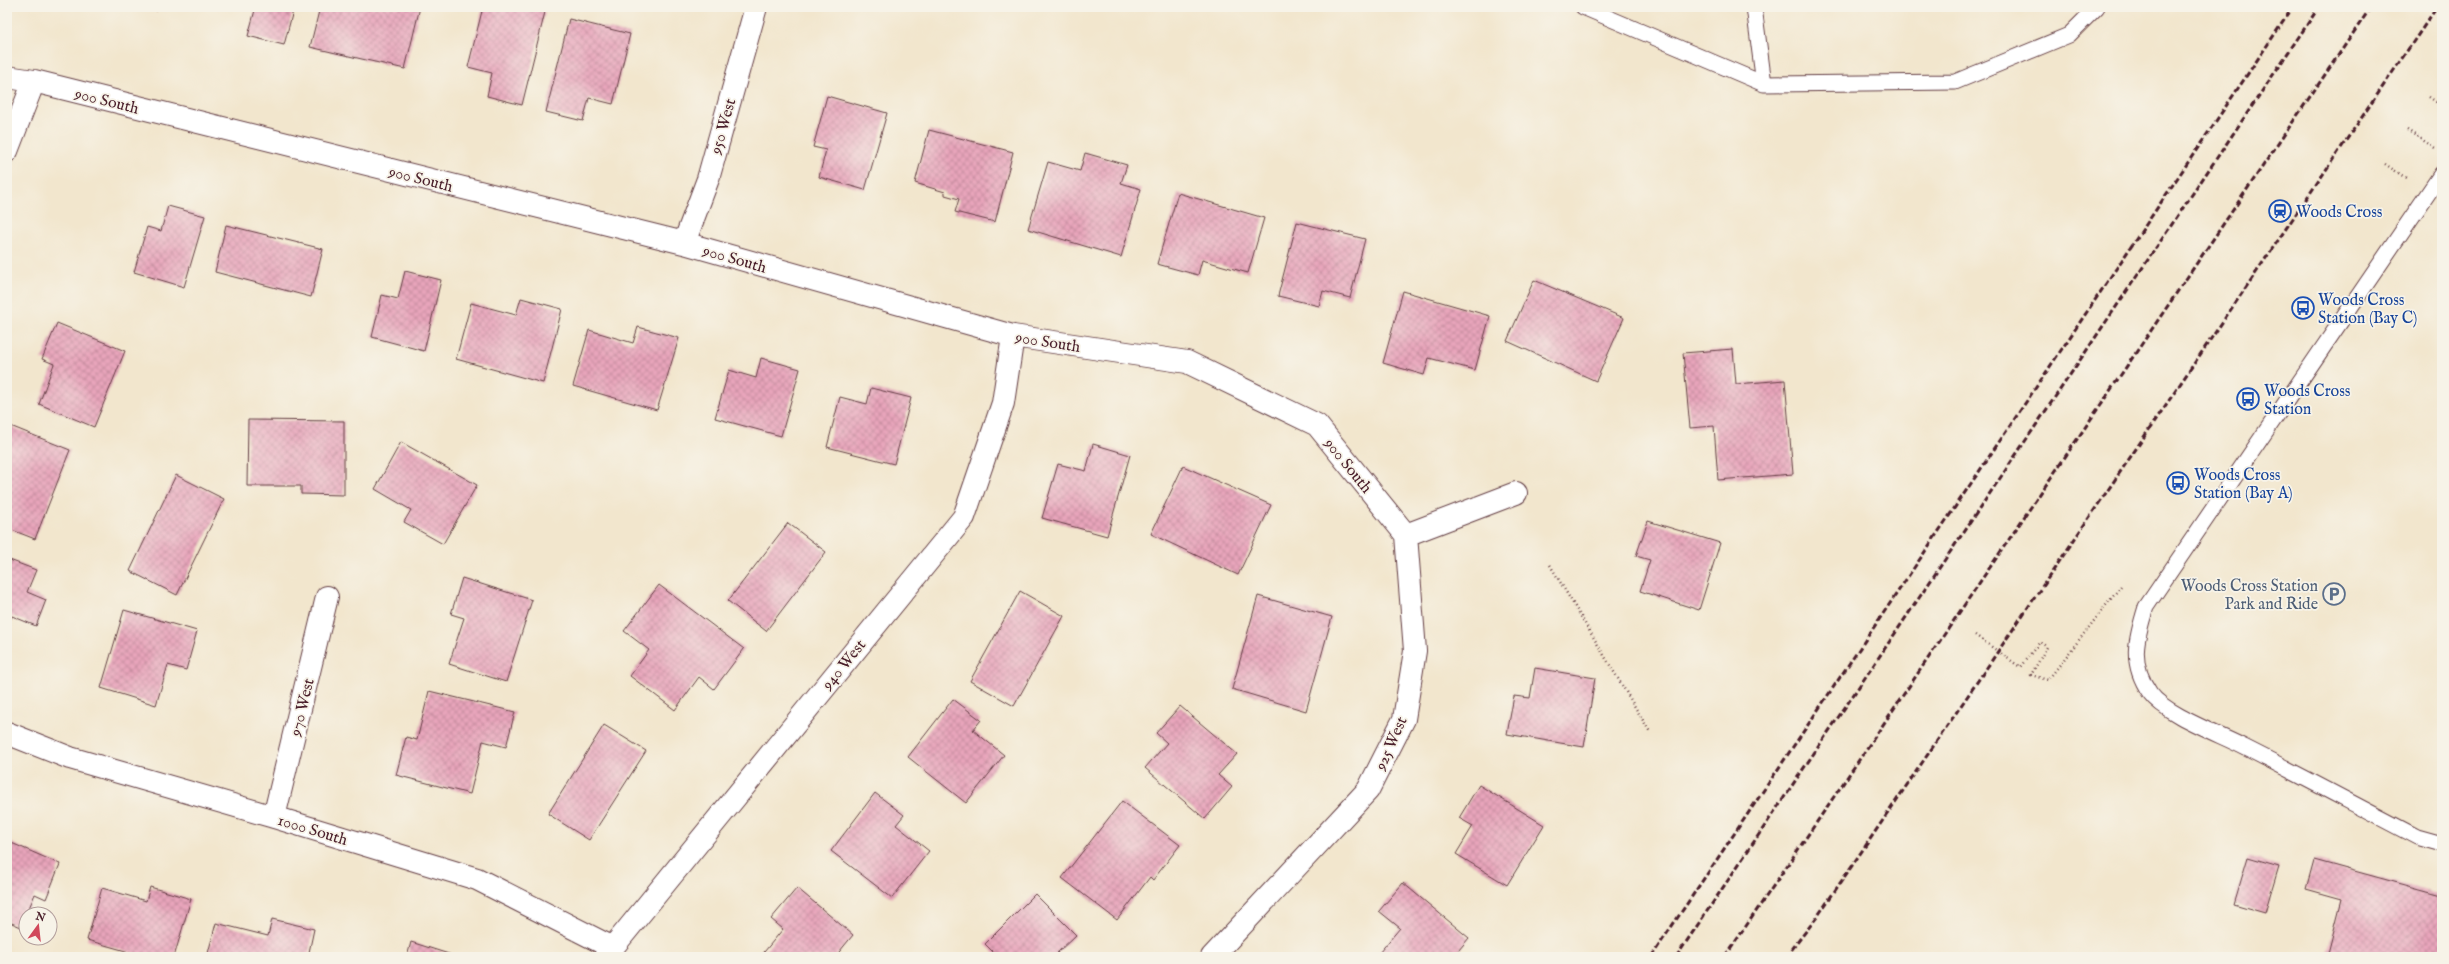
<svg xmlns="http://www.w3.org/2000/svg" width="2449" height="964" viewBox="0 0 2449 964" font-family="'IM FELL English',serif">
  <defs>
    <pattern id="building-cross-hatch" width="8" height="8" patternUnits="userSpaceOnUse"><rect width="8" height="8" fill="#e8a5bb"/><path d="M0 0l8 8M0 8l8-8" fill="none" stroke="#be8698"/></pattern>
  </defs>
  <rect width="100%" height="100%" fill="#f7f3e8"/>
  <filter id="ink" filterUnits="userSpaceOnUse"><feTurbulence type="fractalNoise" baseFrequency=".025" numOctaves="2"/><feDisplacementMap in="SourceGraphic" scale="8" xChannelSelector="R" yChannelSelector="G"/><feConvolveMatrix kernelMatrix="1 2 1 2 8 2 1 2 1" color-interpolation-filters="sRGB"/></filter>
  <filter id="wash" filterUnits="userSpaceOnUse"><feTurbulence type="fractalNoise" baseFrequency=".012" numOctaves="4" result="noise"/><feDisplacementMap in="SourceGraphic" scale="16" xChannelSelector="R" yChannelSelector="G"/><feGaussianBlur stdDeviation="0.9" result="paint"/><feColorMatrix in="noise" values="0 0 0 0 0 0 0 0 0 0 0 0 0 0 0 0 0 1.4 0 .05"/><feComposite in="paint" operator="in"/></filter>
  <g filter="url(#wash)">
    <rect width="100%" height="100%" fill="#f2e6cd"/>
    <g id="blocks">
      <!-- building -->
      <path fill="url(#building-cross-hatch)" d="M144 7H158L157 11Z
        M294 7 284 45 248 36 255 10 244 7Z
        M320 7H420L405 69 310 47Z
        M483 7H525L545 12 522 105 487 96 492 73 468 67Z
        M569 19 630 34 613 104 589 98 583 121 546 112Z
        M827 96 887 113 865 190 819 177 826 150 813 147Z
        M929 130 1013 152 995 222 955 212 959 199 945 195V192L915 183Z
        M1085 153 1127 165 1121 183 1141 189 1121 257 1028 229 1048 162 1080 171Z
        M1178 193 1264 218 1248 273 1202 260 1198 275 1157 264Z
        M168 206 205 216 184 287 134 272 147 227 161 231Z
        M1297 222 1365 239 1350 298 1323 291 1319 306 1278 296Z
        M226 225 323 249 311 297 215 272Z
        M405 271 441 280 424 351 372 337 382 295 398 299Z
        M1534 280 1624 318 1596 381 1507 341Z
        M1403 291 1490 316 1475 370 1429 358 1424 375 1383 363Z
        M521 298 562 309 543 383 456 359 471 303 516 315Z
        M57 323 125 351 94 427 39 404 54 364 42 359Z
        M638 327 679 338 657 410 573 386 589 330 633 343Z
        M1733 349 1736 384 1785 380 1793 474 1718 480 1714 426 1690 428 1683 353Z
        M761 358 800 369 781 436 715 418 729 370 756 378Z
        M871 388 911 398 894 464 827 447 840 397 867 404Z
        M248 420 344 421V495L301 494V486H247Z
        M8 425 70 450 35 539 7 528Z
        M401 442 477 485 443 544 404 522 411 510 375 489Z
        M1093 444 1130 455 1107 536 1042 518 1058 464 1086 471Z
        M1183 466 1271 505 1238 575 1151 534Z
        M176 475 224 499 177 595 130 571Z
        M1648 521 1720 543 1699 610 1640 591 1650 560 1636 556Z
        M788 523 826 552 766 631 728 601Z
        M7 559 36 570 27 592 46 600 36 626 12 616 7 627Z
        M462 578 532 600 506 682 449 664 464 618 451 614Z
        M659 585 744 649 714 689 699 677 675 710 630 676 649 650 624 631Z
        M1020 591 1064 616 1014 706 970 681Z
        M1258 596 1332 617 1306 711 1232 689Z
        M124 610 197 631 186 670 168 665 156 705 101 688Z
        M1535 668 1595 678 1584 747 1507 734 1514 696 1530 698Z
        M429 691 515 712 506 747 483 741 470 794 396 775 406 737 417 740Z
        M953 699 981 720 973 730 1004 755 966 803 908 757Z
        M1180 706 1237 754 1218 775 1232 787 1205 819 1145 768 1167 743 1156 733Z
        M604 725 646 751 589 840 548 814Z
        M1479 785 1544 825 1507 885 1456 854 1473 826 1459 818Z
        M875 793 904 815 896 825 929 851 892 898 831 851Z
        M1122 801 1180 845 1153 880 1150 877 1117 920 1062 878Z
        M7 841 60 864 46 899 35 894 21 927 7 921Z
        M2248 857 2279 866 2265 913 2234 904Z
        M2314 860 2442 895V957H2327L2342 899 2306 889Z
        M1403 883 1469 938 1453 957H1384L1379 953 1400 928 1379 911Z
        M150 887 191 899 174 957H147L87 940 102 888 146 901Z
        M797 888 853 935 835 957H760L783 929 771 919Z
        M1035 894 1076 935 1057 953 1061 957H998L985 944Z
        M272 919 314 929 308 957H207L216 923 268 936Z
        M411 942 452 955 451 957H407Z"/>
    </g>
  </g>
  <g filter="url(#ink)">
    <use href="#blocks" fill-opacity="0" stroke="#633d43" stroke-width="1"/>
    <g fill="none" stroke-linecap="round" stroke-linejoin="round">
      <!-- service casing -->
      <g stroke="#633d43" stroke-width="17">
        <path id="service" d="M1583 7 1764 84
          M1754 7 1764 84 1955 82 2069 35 2097 7
          M2442 173 2146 607C2136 639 2129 663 2150 693 2166 715 2219 734 2244 747 2302 776 2359 807 2417 837L2442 844"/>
      </g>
      <!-- minor casing -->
      <g stroke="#633d43" stroke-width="24">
        <path id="minor" d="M7 77 34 81 684 243 1013 336 1187 362 1317 425 1406 535
          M7 151 34 81
          M684 243 708 179 756 7
          M1406 535 1516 493
          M7 733 70 758 274 817 477 879 611 947
          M274 817 327 597
          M605 957 964 517 1003 403 1013 336
          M1212 957 1368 790 1404 719 1415 651 1406 535"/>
      </g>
      <!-- path -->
      <path stroke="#633d43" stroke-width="2.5" stroke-dasharray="1 3" stroke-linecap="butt" d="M2429 97 2442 106
        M2407 130 2435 148
        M2385 164 2406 178
        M1550 565 1650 732
        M1975 635 2020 667 2040 642 2047 647 2031 675 2048 680 2121 586"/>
      <!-- service -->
      <use href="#service" stroke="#fff" stroke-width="15"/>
      <!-- minor -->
      <use href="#minor" stroke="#fff" stroke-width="22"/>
      <!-- rail -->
      <path stroke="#4a1f2b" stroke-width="3" stroke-dasharray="6 3" stroke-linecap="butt" d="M1651 957 2293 7
        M1676 957 2319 7
        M1725 957 2371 7
        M1786 957 1817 917 2437 7"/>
    </g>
  </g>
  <!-- icons -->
  <defs>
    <g id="station-ring" transform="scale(1.15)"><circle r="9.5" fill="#f7f3e8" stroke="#1a4fb4" stroke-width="1.5"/><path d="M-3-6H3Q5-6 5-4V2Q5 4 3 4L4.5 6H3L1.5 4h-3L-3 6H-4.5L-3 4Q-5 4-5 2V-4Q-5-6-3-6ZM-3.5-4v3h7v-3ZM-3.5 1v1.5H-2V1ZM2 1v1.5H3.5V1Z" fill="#1a4fb4"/></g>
    <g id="bus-ring" transform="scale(1.15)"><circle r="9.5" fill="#f7f3e8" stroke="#1a4fb4" stroke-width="1.5"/><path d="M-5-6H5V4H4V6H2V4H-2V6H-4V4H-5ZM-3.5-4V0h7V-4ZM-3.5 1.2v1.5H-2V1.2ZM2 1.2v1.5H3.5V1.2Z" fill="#1a4fb4"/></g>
    <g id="parking-ring" transform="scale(1.15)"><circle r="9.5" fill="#f7f3e8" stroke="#5c6f8a" stroke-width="1.5"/><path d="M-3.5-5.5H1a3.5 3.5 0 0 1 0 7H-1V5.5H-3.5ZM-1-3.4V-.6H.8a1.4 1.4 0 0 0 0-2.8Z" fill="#5c6f8a"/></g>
  </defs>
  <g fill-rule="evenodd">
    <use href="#station-ring" x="2280" y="211"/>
    <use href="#bus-ring" x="2303" y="308"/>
    <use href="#bus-ring" x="2248" y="399"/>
    <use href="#bus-ring" x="2178" y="483"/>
    <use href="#parking-ring" x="2334" y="594"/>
  </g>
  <g text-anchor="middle" stroke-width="3.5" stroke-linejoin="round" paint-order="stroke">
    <!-- street labels -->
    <g font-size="16" fill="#4a1f2b" stroke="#f7f3e8">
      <text transform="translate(107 100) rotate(14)" y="6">900 South</text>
      <text transform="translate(722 126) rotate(-74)" y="6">950 West</text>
      <text transform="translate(421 178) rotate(14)" y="6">900 South</text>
      <text transform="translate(735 258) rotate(16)" y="6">900 South</text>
      <text transform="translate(1048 341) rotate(9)" y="6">900 South</text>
      <text transform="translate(1349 465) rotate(51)" y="6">900 South</text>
      <text transform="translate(843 664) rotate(-51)" y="6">940 West</text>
      <text transform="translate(301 707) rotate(-76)" y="6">970 West</text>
      <text transform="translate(1390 743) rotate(-66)" y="6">925 West</text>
      <text transform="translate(313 829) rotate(17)" y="6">1000 South</text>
    </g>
    <!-- transit labels -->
    <g font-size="16" fill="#164399" stroke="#f7f3e8" text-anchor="start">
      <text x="2296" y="217">Woods Cross</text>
      <text x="2318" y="305">Woods Cross<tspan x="2318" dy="18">Station (Bay C)</tspan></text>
      <text x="2264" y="396">Woods Cross<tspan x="2264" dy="18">Station</tspan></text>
      <text x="2194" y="480">Woods Cross<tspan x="2194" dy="18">Station (Bay A)</tspan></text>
    </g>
    <!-- service labels -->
    <g font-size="16" fill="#4e5e75" stroke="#f7f3e8" text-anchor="end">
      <text x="2318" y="591">Woods Cross Station<tspan x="2318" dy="18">Park and Ride</tspan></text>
    </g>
  </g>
  <!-- margin -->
  <rect width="2449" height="964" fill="none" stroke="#f7f3e8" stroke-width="24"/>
  <!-- north arrow -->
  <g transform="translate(38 926) rotate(15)"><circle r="19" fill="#f7f3e8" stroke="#b29e9c"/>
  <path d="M0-3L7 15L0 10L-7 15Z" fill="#d1495b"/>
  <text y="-6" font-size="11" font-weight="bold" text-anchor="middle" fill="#4a1f2b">N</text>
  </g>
</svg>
